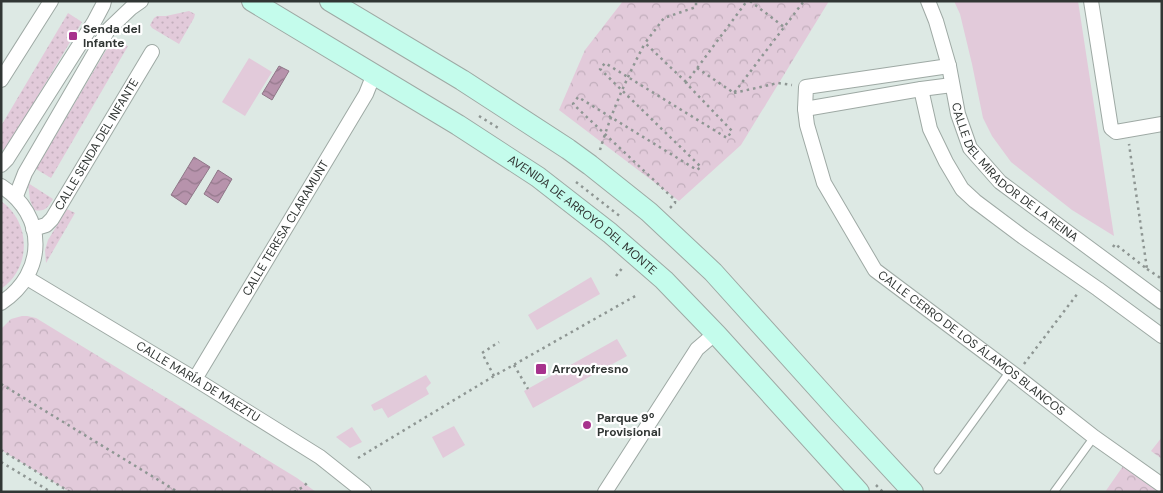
<svg xmlns="http://www.w3.org/2000/svg" width="1163" height="493" viewBox="0 0 1163 493" font-family="'DM Sans',sans-serif">
  <defs>
    <pattern id="park-crowns" width="20" height="18" patternUnits="userSpaceOnUse" patternTransform="scale(1.25)"><rect width="20" height="18" fill="#e2cada"/><path d="M2 6a3 3 0 1 1 6 0M12 15a3 3 0 1 1 6 0" fill="none" stroke="#c2aebc"/></pattern>
    <pattern id="garden-dots" width="8" height="8" patternUnits="userSpaceOnUse" patternTransform="scale(1.25)"><rect width="8" height="8" fill="#e2cada"/><path d="M2 2h.1M6 6h.1" fill="none" stroke="#c2aebc" stroke-width="1.8" stroke-linecap="round"/></pattern>
    <pattern id="water-waves" width="16" height="10" patternUnits="userSpaceOnUse" patternTransform="scale(1.25)"><rect width="16" height="10" fill="#b793ac"/><path d="M0 5q4-4 8 0t8 0" fill="none" stroke="#95798d"/></pattern>
  </defs>
  <rect width="100%" height="100%" fill="#dde9e4"/>
  <!-- grass -->
  <path fill="#e2cada" d="M954 1H1078L1114 236 1072 210 1011 162 992 136 983 118 972 64 960 14Z
    M249 58 272 72 245 116 222 102Z
    M591 277 600 294 537 330 528 315Z
    M617 339 627 356 533 408 524 391Z
    M426 375 431 383 426 388 429 394 388 418 382 408 374 411 371 405Z
    M454 426 465 445 443 458 432 437Z
    M352 427 362 442 350 448 336 437Z"/>
  <!-- park -->
  <path fill="url(#park-crowns)" d="M623 1H829L741 145 679 201 559 110 585 50Z
    M22 316H27L36 318 297 478 316 492H70L1 450V329L11 319Z
    M1162 437V459L1151 451Z
    M1128 459 1162 492H1105Z"/>
  <!-- garden -->
  <path fill="url(#garden-dots)" d="M189 11 195 14 194 18 179 44 152 28 150 25 154 18 157 16H166Z
    M68 13 82 22 5 151 1 148V126Z
    M112 40 128 46 51 178 36 169Z
    M28 183 53 199C47 208 46 212 34 210L30 200Z
    M1 201C31 222 32 268 1 289Z
    M67 209 75 213 46 263 45 250 48 240Z"/>
  <!-- water -->
  <path fill="url(#water-waves)" stroke="#8f7788" d="M279 66 289 71 272 100 262 94Z
    M194 157 210 167 186 205 171 195Z
    M218 170 232 179 218 203 204 194Z"/>
  <g fill="none" stroke-linecap="round" stroke-linejoin="round">
    <!-- lane casing -->
    <g stroke="#9ea9a4" stroke-width="9">
      <path id="lane" d="M938 470 1010 371
        M1054 492 1094 437"/>
    </g>
    <!-- street casing -->
    <g stroke="#9ea9a4" stroke-width="16">
      <g id="street">
        <path id="s1" d="M928 1 936 21 949 66 958 114 970 148 1000 182 1162 302"/>
        <path d="M1091 1 1111 128 1116 132 1162 124"/>
        <path id="s2" d="M949 66 806 87 805 109 807 125 824 183 875 270 1015 375 1094 437 1162 485"/>
        <path d="M1 80 51 1"/>
        <path d="M921 89 930 129 946 162 962 189 975 201 1023 237 1098 289 1162 336"/>
        <path d="M805 109 921 89 952 85"/>
        <path d="M1 165 7 159 94 22 103 5 104 1"/>
        <path d="M1 186C47 215 47 273 1 303"/>
        <path d="M16 196 25 173 108 30 131 8 141 1"/>
        <path id="s3" d="M33 229 46 225 52 219 152 52"/>
        <path id="s4" d="M27 278 195 379 320 457 364 492"/>
        <path id="s5" d="M195 379 366 94 374 74"/>
        <path d="M605 492 697 349 711 337 717 335"/>
      </g>
    </g>
    <!-- secondary casing -->
    <g stroke="#9ea9a4" stroke-width="22">
      <g id="secondary">
        <path id="s6" d="M252 1 458 125 538 177 610 233 664 280 717 335 859 492"/>
        <path d="M330 1 462 80 568 149 590 165 649 212 713 272 840 413 913 492"/>
      </g>
    </g>
    <!-- path -->
    <path stroke="#8e9693" stroke-width="2.5" stroke-dasharray="2.5 4" stroke-linecap="butt" d="M750 1 784 27
      M697 68 734 93 804 1
      M686 82 645 43 664 18 696 7V1
      M734 93 778 83 792 85
      M479 116 500 129
      M600 150C611 113 627 77 645 43
      M576 182 621 217
      M670 208 675 203V200L573 104 578 97 697 170 701 167 600 69 605 63 727 138 732 131 686 83 747 1
      M1113 247 1115 244 1147 269 1129 144
      M1147 269 1162 279
      M616 276 623 267
      M1024 364 1078 293
      M514 365 528 389
      M494 376 482 353 499 342
      M1 384 178 492
      M1 450 70 492
      M358 458 494 376 637 295
      M1 462 51 492
      M876 485 883 492
      M294 492 303 487 308 482"/>
    <!-- lane -->
    <use href="#lane" stroke="#fff" stroke-width="7"/>
    <!-- street -->
    <use href="#street" stroke="#fff" stroke-width="14"/>
    <!-- secondary -->
    <use href="#secondary" stroke="#c4fcec" stroke-width="20"/>
  </g>
  <!-- markers -->
  <g fill="#a7338d" stroke="#fff" stroke-width="2">
    <rect x="68" y="31" width="10" height="10" rx="2.5"/>
    <rect x="535" y="363" width="12" height="12" rx="2.5"/>
    <circle cx="587" cy="425" r="5"/>
  </g>
  <g text-anchor="middle" stroke-width="4.5" stroke-linejoin="round" paint-order="stroke">
    <!-- poi labels -->
    <g font-size="12" font-weight="bold" fill="#313634" stroke="#fff" text-anchor="start">
      <text x="83" y="33">Senda del<tspan x="83" dy="14">Infante</tspan></text>
      <text x="552" y="373">Arroyofresno</text>
      <text x="597" y="422">Parque 9º<tspan x="597" dy="14">Provisional</tspan></text>
    </g>
    <!-- street labels -->
    <g font-size="12" fill="#313634" stroke="#fff">
      <text dy="4" stroke="none"><textPath href="#s3" startOffset="109">CALLE SENDA DEL INFANTE</textPath></text>
      <text dy="4" stroke="none"><textPath href="#s1" startOffset="200">CALLE DEL MIRADOR DE LA REINA</textPath></text>
      <text dy="4" stroke="none"><textPath href="#s6" startOffset="394">AVENIDA DE ARROYO DEL MONTE</textPath></text>
      <text dy="4" stroke="none"><textPath href="#s5" startOffset="176">CALLE TERESA CLARAMUNT</textPath></text>
      <text dy="4" stroke="none"><textPath href="#s2" startOffset="465">CALLE CERRO DE LOS ÁLAMOS BLANCOS</textPath></text>
      <text dy="4" stroke="none"><textPath href="#s4" startOffset="200">CALLE MARÍA DE MAEZTU</textPath></text>
    </g>
  </g>
  <!-- border -->
  <rect width="1163" height="493" fill="none" stroke="#313634" stroke-width="5"/>
</svg>
